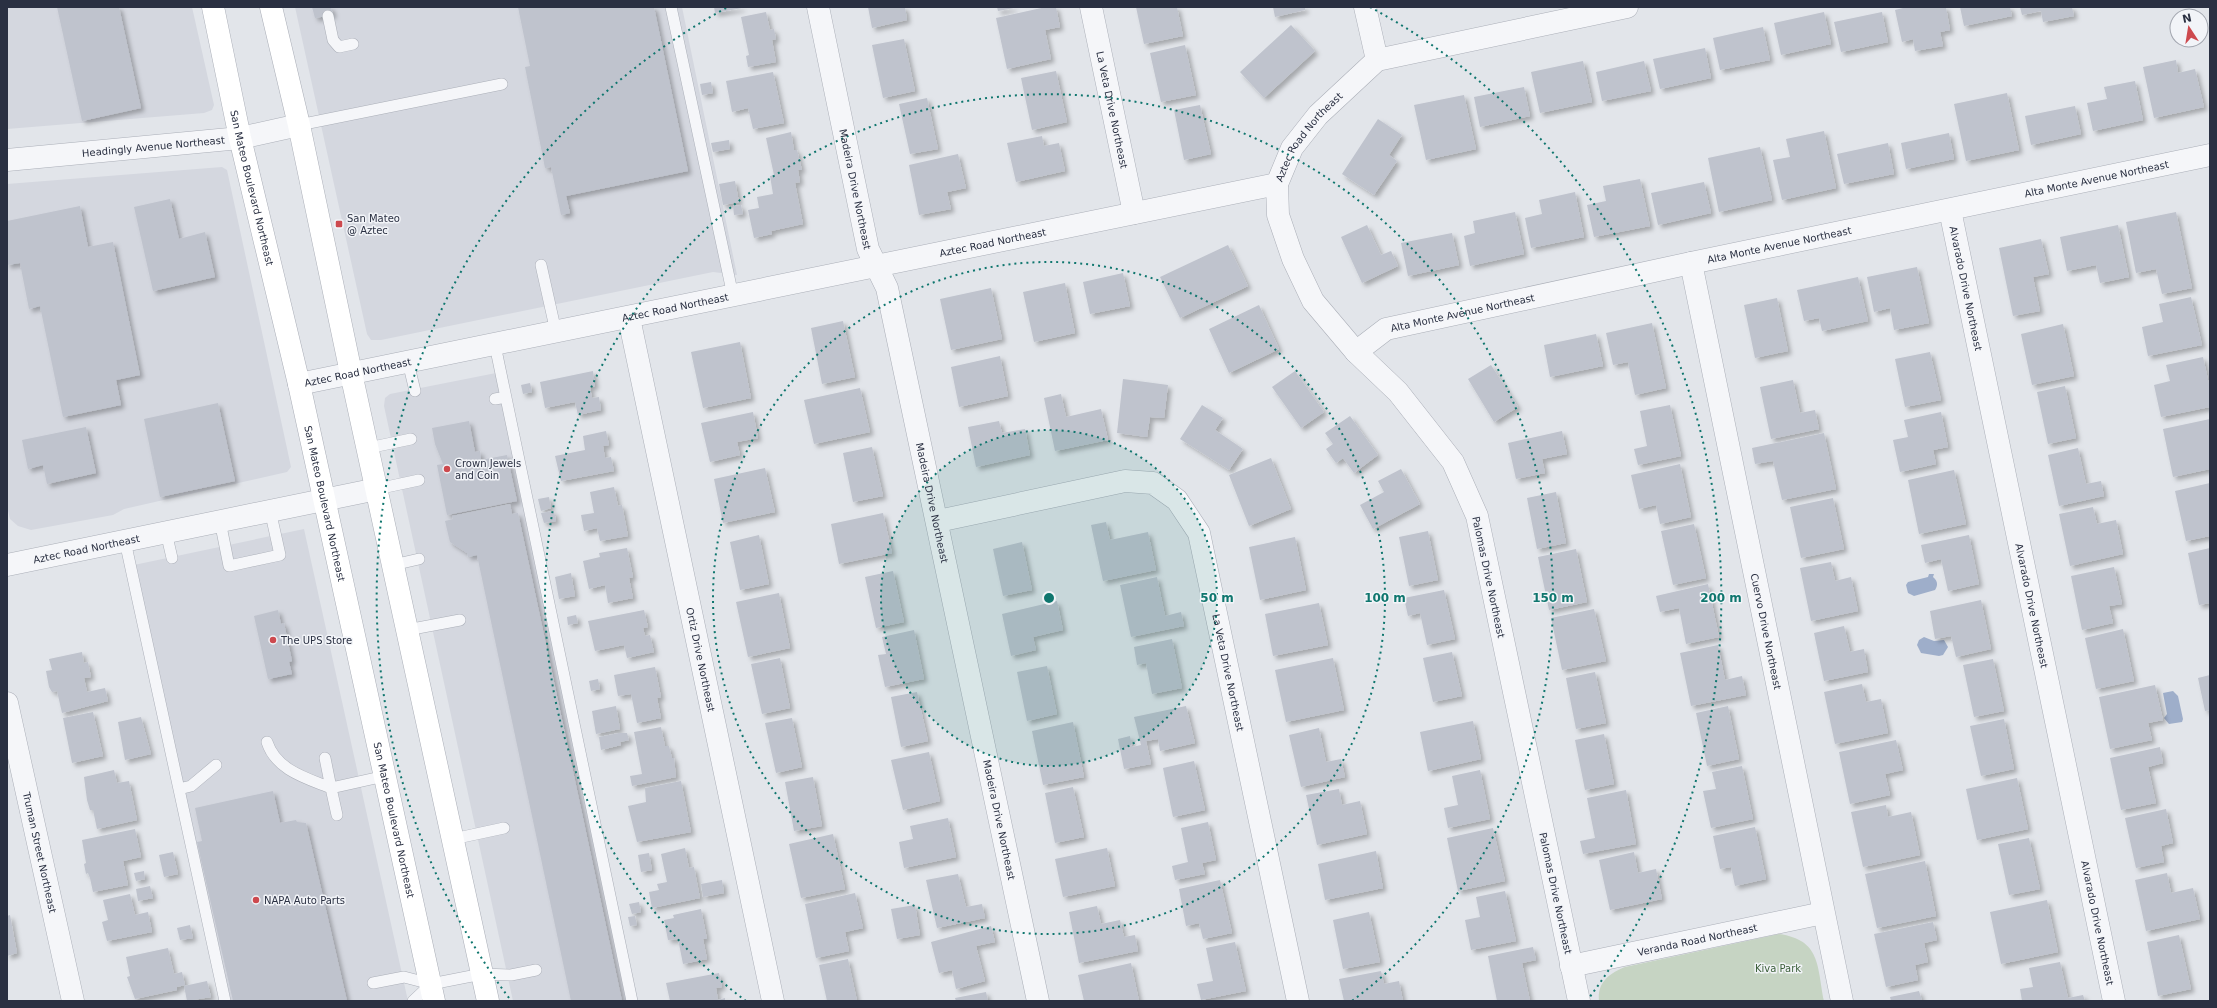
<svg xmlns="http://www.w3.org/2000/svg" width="2217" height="1008" viewBox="0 0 2217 1008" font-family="'DejaVu Sans',sans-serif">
  <defs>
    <filter id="shadow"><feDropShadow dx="3.5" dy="3.5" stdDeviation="2" flood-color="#0004"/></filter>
  </defs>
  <rect width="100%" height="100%" fill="#e2e5ea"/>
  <!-- built -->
  <path fill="#d4d7df" d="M7 7H192L214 105 212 110 204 113 7 129Z
    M295 7H682L737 275 713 272 381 340H371L367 334Z
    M222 167 227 170 291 467 287 472 124 509 113 515 31 530 18 526 10 519 7 506V184Z
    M496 373 627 1001H513L384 406 385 398 390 394Z
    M304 529 408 1001H230L134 565Z"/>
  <!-- green -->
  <path fill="#c6d4c3" d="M1779 934C1821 940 1817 966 1824 1001H1599C1597 982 1610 973 1625 967Z"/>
  <!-- water -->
  <path fill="#9eaeca" d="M1929 574H1934L1933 577C1938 581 1938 585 1935 590L1914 596 1908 593 1906 585 1908 582 1928 577Z
    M1924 637 1934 641 1944 640 1948 647 1943 655 1939 656 1921 653 1917 645 1919 640Z
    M2173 691 2178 696 2183 719 2182 722 2169 724 2164 718 2167 714 2163 693Z"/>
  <!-- building -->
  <path fill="#bfc3cd" filter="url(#shadow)" d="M57 7H119L141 108 82 121Z
    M312 7H331L333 15 315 18Z
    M518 7H654L688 171 566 196 570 213 561 215 551 167 545 168 525 67 530 66Z
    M714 7H742V8L715 13Z
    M868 7H905L907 20 872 28Z
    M997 7H1014V8L998 11Z
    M1046 7H1056L1060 27 1045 30 1051 59 1007 69 996 18Z
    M1136 7H1177L1183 36 1144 44Z
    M1273 7H1305V10L1275 17Z
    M1907 7H1946L1950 30 1940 32 1943 46 1915 51 1913 39 1902 42 1895 10Z
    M1960 7H2010L2012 16 1964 26Z
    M2020 7H2072L2074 16 2043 22 2041 11 2022 15Z
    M766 12 770 30 774 29 776 39 772 40 776 62 748 67 746 56 749 55 741 17Z
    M1824 12 1831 44 1781 55 1774 23Z
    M1882 12 1888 42 1841 52 1834 22Z
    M1291 25 1315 51 1264 98 1240 72Z
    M1763 27 1770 60 1720 70 1713 38Z
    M904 39 915 91 883 98 872 45Z
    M1185 45 1196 95 1161 102 1150 53Z
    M1705 48 1711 78 1660 89 1653 59Z
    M2176 60 2178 73 2195 69 2204 107 2154 118 2143 67Z
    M1583 61 1592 102 1540 113 1531 72Z
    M1644 61 1651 91 1602 101 1596 72Z
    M1056 71 1067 122 1032 130 1021 78Z
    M773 72 784 123 753 129 748 108 732 112 726 81Z
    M2135 81 2143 120 2093 131 2087 103 2107 99 2104 87Z
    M711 82 713 93 702 95 700 84Z
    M1524 87 1530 116 1480 127 1474 97Z
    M2007 93 2019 150 1966 161 1954 104Z
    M1464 95 1476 149 1426 160 1414 105Z
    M927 98 938 149 910 154 899 104Z
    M1200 105 1211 154 1184 160 1174 110Z
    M2075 106 2081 134 2031 145 2025 116Z
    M1378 119 1402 135 1389 155 1397 161 1374 195 1342 174Z
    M1824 131 1836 188 1782 200 1773 160 1790 157 1786 139Z
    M791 132 794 150H797L802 170H798L800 182 795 183 803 224 771 231 772 234 754 238 748 210 759 208 757 197 773 194 770 176 774 175 766 138Z
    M1949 133 1954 159 1906 169 1901 143Z
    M1042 136 1044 146 1059 143 1065 171 1016 182 1007 143Z
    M729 140 730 149 713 152 711 143Z
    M1888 143 1894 174 1844 184 1837 154Z
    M1760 147 1772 200 1719 212 1708 158Z
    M958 154 966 188 947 192 951 209 919 215 909 165Z
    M1640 179 1650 226 1594 237 1587 205 1606 201 1603 186Z
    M735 181 739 202 723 205 719 184Z
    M1704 182 1711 213 1658 225 1651 193Z
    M1575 192 1584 237 1531 248 1525 218 1542 214 1539 200Z
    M170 199 179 239 205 232 215 277 153 291 134 207Z
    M741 205 743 214 734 215 733 206Z
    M80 206 88 247 113 242 140 375 116 380 121 405 63 417 40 306 29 309 20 263 7 265V221Z
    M1515 212 1524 254 1470 266 1464 236 1475 233 1473 221Z
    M2176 212 2192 288 2162 294 2156 269 2136 273 2126 222Z
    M1367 225 1381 255 1391 251 1398 266 1362 283 1341 237Z
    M2118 225 2129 277 2100 283 2096 265 2067 271 2060 237Z
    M1452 233 1459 265 1408 276 1401 243Z
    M2041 239 2049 274 2033 277 2040 311 2013 316 1999 248Z
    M1228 245 1248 286 1180 318 1160 277Z
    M1917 267 1929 323 1894 330 1890 308 1874 312 1867 277Z
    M1123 273 1130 306 1090 314 1083 282Z
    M1858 277 1868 321 1822 331 1819 318 1804 321 1797 290Z
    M1065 283 1075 333 1034 342 1023 292Z
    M991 288 1002 339 951 350 940 299Z
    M2191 297 2202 345 2148 356 2142 327 2163 322 2159 304Z
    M1777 298 1788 351 1755 358 1744 305Z
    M1259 305 1279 349 1229 373 1209 329Z
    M843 321 855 377 822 384 811 328Z
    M1652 323 1666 388 1635 395 1628 362 1613 365 1606 333Z
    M2063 324 2074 376 2032 385 2021 334Z
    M1596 334 1603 366 1550 377 1544 345Z
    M740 342 751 398 703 408 691 352Z
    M1930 352 1941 400 1905 407 1895 359Z
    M1000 356 1008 396 959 407 951 367Z
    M2203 357 2210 389V407L2161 417 2154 385 2170 381 2166 365Z
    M1491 365 1518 407 1494 422 1468 379Z
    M593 371 595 386 590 387 592 398 599 397 601 410 578 415 575 402 545 408 540 382Z
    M1295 371 1324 412 1301 428 1272 387Z
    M1123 379 1168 385 1164 418 1150 417 1147 437 1117 433Z
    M1793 380 1800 413 1815 410 1819 429 1771 439 1760 387Z
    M530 383 532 392 523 394 521 385Z
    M2065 386 2076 438 2048 444 2037 392Z
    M860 388 870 432 814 444 804 400Z
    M1061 394 1066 417 1101 409 1108 440 1055 451 1044 398Z
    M218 403 235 481 160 497 144 419Z
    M1202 405 1223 418 1215 430 1243 449 1229 470 1180 439Z
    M1670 405 1681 456 1638 465 1634 449 1647 446 1640 411Z
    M753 412 758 438 737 442 740 455 710 462 701 423Z
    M1941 412 1948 447 1933 450 1936 464 1900 472 1893 440 1908 437 1904 420Z
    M1350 416 1378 455 1354 473 1343 458 1336 463 1326 449 1333 444 1325 433Z
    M2210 419V469L2173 477 2163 429Z
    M469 421 475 452 480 451 481 460 507 455 517 501 447 515 437 465 443 464 435 444 432 428Z
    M999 421 1002 433 1025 429 1030 455 976 467 968 427Z
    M86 427 96 473 47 484 43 465 28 469 22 440Z
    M606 431 609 445 603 446 605 458 611 457 614 471 561 481 555 456 585 450 583 436Z
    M1562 431 1567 454 1542 459 1545 473 1516 479 1508 443Z
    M1824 433 1836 489 1782 500 1773 461 1755 464 1752 448Z
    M872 447 883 496 853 502 843 453Z
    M2078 448 2086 484 2101 481 2104 496 2059 506 2048 455Z
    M1271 458 1291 509 1249 526 1229 475Z
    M1680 464 1691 517 1660 524 1656 505 1639 509 1631 475Z
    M765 468 775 512 723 523 714 479Z
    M1401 469 1420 504 1373 529 1360 505 1384 492 1378 481Z
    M1954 470 1966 524 1919 534 1908 480Z
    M2210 483V536L2186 541 2175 491Z
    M614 487 618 506 622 505 628 536 600 541 597 528 584 531 581 515 594 513 590 492Z
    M1556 492 1566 543 1537 549 1527 498Z
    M549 497 551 508 541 511 538 499Z
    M1833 498 1844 549 1801 558 1790 507Z
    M510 504 512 514 518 513 622 1001H571L477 555 468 557 467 553 450 542 445 521 453 519 452 516Z
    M2093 507 2097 524 2116 520 2123 554 2070 566 2059 514Z
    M554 511 556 521 544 523 541 513Z
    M883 513 892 553 839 564 831 524Z
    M1106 522 1110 540 1148 532 1156 570 1103 581 1091 525Z
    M1694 524 1706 578 1673 585 1661 531Z
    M1428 531 1438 580 1409 586 1399 537Z
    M759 535 769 584 740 590 730 542Z
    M1969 535 1979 584 1948 591 1941 559 1925 563 1921 545Z
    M1295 537 1306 590 1260 600 1249 547Z
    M1022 542 1032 590 1003 596 993 549Z
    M627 548 633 577 629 578 633 598 608 603 605 585 589 589 583 561 600 557 599 553Z
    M2210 548V603L2199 605 2188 553Z
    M1576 549 1587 602 1549 610 1538 557Z
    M1831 562 1835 581 1851 577 1858 611 1811 621 1800 568Z
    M2114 567 2122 604 2109 606 2113 623 2082 630 2071 576Z
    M893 571 904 622 876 628 865 577Z
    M571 573 575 596 559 599 555 577Z
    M1157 577 1165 616 1181 612 1184 626 1131 637 1120 585Z
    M1708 584 1719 637 1686 644 1679 608 1660 612 1656 596Z
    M1444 590 1455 639 1427 645 1420 613 1408 616 1404 598Z
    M779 593 790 648 748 657 736 602Z
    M1981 600 1991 649 1956 657 1951 636 1935 639 1930 611Z
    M1057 601 1063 630 1033 637 1036 650 1011 656 1002 614Z
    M1319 603 1328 645 1273 656 1265 614Z
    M1594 609 1606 661 1562 670 1551 618Z
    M278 610 281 624 284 623 292 661 289 662 292 674 268 679 254 616Z
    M644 610 648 627 643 628 645 636 650 635 654 652 627 658 624 645 595 651 588 621Z
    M576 615 578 623 568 625 567 617Z
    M1844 626 1850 652 1864 649 1868 672 1824 681 1814 633Z
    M2123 629 2134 681 2096 689 2085 638Z
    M914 630 924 679 885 687 878 655 886 654 882 637Z
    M1172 639 1182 688 1152 694 1146 663 1137 665 1134 647Z
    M1718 645 1725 680 1742 676 1746 695 1691 706 1680 653Z
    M82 652 84 663 88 662 91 677 84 678 87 692 105 688 108 701 62 713 57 691 52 692 49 687 46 671 52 670 49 659Z
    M1452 652 1462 696 1433 702 1423 658Z
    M780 658 790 708 762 714 751 664Z
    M1333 658 1344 710 1286 722 1275 670Z
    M1993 659 2004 711 1974 717 1963 665Z
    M1047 666 1057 714 1027 721 1017 672Z
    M655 667 661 697 657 698 661 718 637 723 631 694 618 696 614 675Z
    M1595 672 1606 723 1576 729 1566 678Z
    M2210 675V710L2205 711 2198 678Z
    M598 679 600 689 591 691 589 681Z
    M1862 684 1866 702 1881 699 1888 733 1835 744 1824 692Z
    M2155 685 2163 720 2148 723 2152 740 2110 749 2099 697Z
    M917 692 928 741 901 747 891 697Z
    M616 706 620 729 596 734 592 711Z
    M1186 706 1195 743 1160 751 1158 739 1146 741 1151 764 1124 769 1118 739 1130 736 1132 747 1141 745 1134 717Z
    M1728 706 1739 759 1707 766 1696 713Z
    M93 712 103 756 72 763 63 718Z
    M141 717 151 754 125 760 118 722Z
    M792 718 802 767 776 773 765 723Z
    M2004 719 2014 769 1981 776 1970 726Z
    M1473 721 1481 759 1428 771 1420 732Z
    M1073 722 1084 777 1043 785 1032 731Z
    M661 727 665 746H669L672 758H674L676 777 632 786 630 776 642 774 634 732Z
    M1319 728 1326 762 1341 759 1345 777 1301 787 1289 735Z
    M619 733H627L629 740 620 742 621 745 601 750 599 737Z
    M1604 734 1614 784 1585 790 1575 740Z
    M1896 740 1903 770 1885 774 1890 795 1850 804 1839 752Z
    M2160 747 2163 763 2148 767 2156 803 2121 810 2110 758Z
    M929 752 940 801 903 810 891 760Z
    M1194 761 1205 810 1173 817 1163 768Z
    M1742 766 1753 819 1711 828 1703 791 1716 789 1712 772Z
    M114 770 117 783 129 781 137 820 97 829 93 810H90L87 800 84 777Z
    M1480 770 1490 819 1448 828 1444 808 1458 805 1452 776Z
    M813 777 822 826 794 831 785 782Z
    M2017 778 2028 829 1977 840 1966 789Z
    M681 781 691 832 637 842 628 806 646 802 645 788Z
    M1073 787 1084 837 1055 843 1045 793Z
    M1339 789 1342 805 1360 801 1367 834 1317 845 1306 795Z
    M1626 790 1636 844 1583 854 1580 841 1595 838 1587 798Z
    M273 791 280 823 296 820 297 822 306 823 347 1001H233L197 842 202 841 195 808Z
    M1886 805 1888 817 1911 812 1920 855 1863 867 1851 812Z
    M2166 809 2173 843 2161 846 2164 862 2136 868 2125 818Z
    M948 818 956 857 904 868 899 842 913 839 910 826Z
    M1208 822 1216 860 1202 863 1205 874 1175 880 1172 866 1188 862 1181 828Z
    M1755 827 1766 879 1735 886 1731 867 1720 869 1713 836Z
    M1493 828 1505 881 1458 891 1447 838Z
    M135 829 141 857 123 861 128 885 93 892 90 878 88 873 86 874 84 864 86 863 82 840Z
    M833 834 845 889 801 898 789 844Z
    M2029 838 2040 889 2009 895 1998 844Z
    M685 848 689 868 694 867 700 898 652 908 649 892 659 890 657 884 667 882 661 854Z
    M1107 848 1115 886 1063 897 1055 859Z
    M1376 851 1383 888 1325 900 1318 864Z
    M173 852 178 874 164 877 159 855Z
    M1634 852 1638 873 1656 869 1662 899 1610 910 1599 860Z
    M649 853 652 870 641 872 638 855Z
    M1925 861 1936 916 1877 928 1865 874Z
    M144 871 145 879 136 881 134 873Z
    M2167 873 2171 893 2193 888 2200 919 2146 931 2135 880Z
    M958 874 966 907 982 904 985 918 937 928 926 880Z
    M722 880 724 893 703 897 701 884Z
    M1220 880 1232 933 1203 939 1199 923 1186 926 1179 889Z
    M150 886 153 898 138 901 136 889Z
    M1505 891 1516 941 1471 950 1465 920 1480 917 1476 897Z
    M855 893 863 928 845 932 849 951 816 958 805 904Z
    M130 894 135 915 148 912 152 932 107 941 102 922 108 920 103 900Z
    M2047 900 2058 952 2001 964 1990 912Z
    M639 902 641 912 632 914 629 904Z
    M915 905 920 935 897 939 891 909Z
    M1097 906 1101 924 1120 920 1124 937 1135 935 1138 951 1079 963 1069 912Z
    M701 909 707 939H703L707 959 683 964 678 939 668 940 664 920 674 918 673 915Z
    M1369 912 1380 962 1343 969 1333 920Z
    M10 915 17 953 7 956V916Z
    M635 916 637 925 630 926 628 917Z
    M1933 922 1937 940 1924 943 1928 962 1915 965 1918 980 1886 987 1874 934Z
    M190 925 193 938 180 940 177 928Z
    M991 926 995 942 976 946 985 981 956 989 952 970 939 973 931 942Z
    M2179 935 2191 989 2158 996 2147 942Z
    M1235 942 1246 991 1201 1000 1197 984 1213 981 1206 948Z
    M1533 947 1536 960 1522 963 1530 1001H1497L1488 956Z
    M168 948 174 974 182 972 185 985 177 987V990L135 999 127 977 130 976 126 957Z
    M848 959 857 1001H827L819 965Z
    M2060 962 2068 998 2083 995 2085 1001H2022L2020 989 2033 987 2029 968Z
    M1131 963 1139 1001H1084L1078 975Z
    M1381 971 1384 984 1399 981 1403 1001H1344L1339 979Z
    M719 973 722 987 716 988 718 1000 725 998V1001H670L666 983Z
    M207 981 211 997 187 1001 184 986Z
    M1919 991 1922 1001H1891L1890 997Z
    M986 992 988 1001H956L955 998Z"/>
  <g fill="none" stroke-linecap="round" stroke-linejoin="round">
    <!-- service casing -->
    <g stroke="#abafb8" stroke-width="12">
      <path id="service" d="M671 7 733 296
        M328 16 333 40 339 47 353 44
        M299 125 502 84
        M541 265 556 332
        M495 345 632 1001
        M408 362 415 391
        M495 399 506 397
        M368 448 411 439
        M377 489 419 480
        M220 521 229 566 280 555 270 510
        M166 532 172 558
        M125 541 225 1001
        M393 565 419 559
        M407 630 460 620
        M267 742C276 770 306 778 331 788
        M325 758 331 788
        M179 789 191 786 216 765
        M337 815 331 788 385 776
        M453 839 504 828
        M373 983 404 977 431 984 482 974 511 975 536 970
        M413 1001 431 984"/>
    </g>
    <!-- minor casing -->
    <g stroke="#abafb8" stroke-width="23">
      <g id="minor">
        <path id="s1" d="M818 7 868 249 887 288 1038 1001"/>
        <path id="s2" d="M1091 7 1134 213"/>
        <path d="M1365 7 1377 60"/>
        <path id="s3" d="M7 160 240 138 299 125"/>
        <path id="s4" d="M1950 210 2114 1001"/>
        <path id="s5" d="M1691 263 1842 1001"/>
        <path id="s6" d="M629 318 773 1001"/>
        <path id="s7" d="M1356 352 1386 329 1691 263 2210 155"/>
        <path id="s8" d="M299 384 1277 184"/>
        <path id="s9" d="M938 521 1125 481 1153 483 1177 500 1199 533 1298 1001"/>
        <path id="s10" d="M7 565 377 489"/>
        <path id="s11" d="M7 703 73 1001"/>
        <path id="s12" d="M1571 966 1823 913"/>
        <path id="s13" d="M1579 1001 1477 516 1453 462 1398 392 1356 352 1313 301 1293 259 1278 215 1277 184 1292 148 1318 115 1377 60 1627 7"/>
      </g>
    </g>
    <!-- secondary casing -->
    <g stroke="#abafb8" stroke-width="23">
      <g id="secondary">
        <path id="s14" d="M213 7 240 138 299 384 434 1001"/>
        <path d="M271 7 299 125 351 373 488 1001"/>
      </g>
    </g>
    <!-- service -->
    <use href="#service" stroke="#f5f6f9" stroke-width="11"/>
    <!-- minor -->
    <use href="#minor" stroke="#f5f6f9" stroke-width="22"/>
    <!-- secondary -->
    <use href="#secondary" stroke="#fff" stroke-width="22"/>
  </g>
  <!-- distance rings -->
  <circle cx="1049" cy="598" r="168" fill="#0f766e" fill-opacity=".12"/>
  <g fill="none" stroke="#0f766e" stroke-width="2" stroke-dasharray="2 4">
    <circle cx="1049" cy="598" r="168"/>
    <circle cx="1049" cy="598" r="336"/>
    <path d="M746 1001A504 504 0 1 1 1352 1001"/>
    <path d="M509 998A672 672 0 0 1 728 7M1370 7A672 672 0 0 1 1589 998"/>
  </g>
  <!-- markers -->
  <g fill="#cd494e" stroke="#f2f4f8" stroke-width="1.5">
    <rect x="335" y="220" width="8" height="8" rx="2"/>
    <circle cx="447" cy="469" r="4"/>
    <circle cx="273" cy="640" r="4"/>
    <circle cx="256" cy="900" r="4"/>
  </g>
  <g text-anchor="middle" stroke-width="3" stroke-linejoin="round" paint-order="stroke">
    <!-- street labels -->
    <g font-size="10" fill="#2a3042" stroke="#f2f4f8">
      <text dy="4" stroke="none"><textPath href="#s2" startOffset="105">La Veta Drive Northeast</textPath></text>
      <text dy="4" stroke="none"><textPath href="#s13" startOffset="950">Aztec Road Northeast</textPath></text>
      <text dy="4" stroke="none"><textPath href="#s3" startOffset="147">Headingly Avenue Northeast</textPath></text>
      <text dy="4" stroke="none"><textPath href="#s7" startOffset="764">Alta Monte Avenue Northeast</textPath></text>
      <text dy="4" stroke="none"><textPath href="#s14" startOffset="185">San Mateo Boulevard Northeast</textPath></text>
      <text dy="4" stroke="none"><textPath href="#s1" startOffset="186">Madeira Drive Northeast</textPath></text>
      <text dy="4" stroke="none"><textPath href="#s8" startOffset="708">Aztec Road Northeast</textPath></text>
      <text dy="4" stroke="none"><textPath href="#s7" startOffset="440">Alta Monte Avenue Northeast</textPath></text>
      <text dy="4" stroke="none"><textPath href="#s4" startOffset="80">Alvarado Drive Northeast</textPath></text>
      <text dy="4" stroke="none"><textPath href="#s8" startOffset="384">Aztec Road Northeast</textPath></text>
      <text dy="4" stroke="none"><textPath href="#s7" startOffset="116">Alta Monte Avenue Northeast</textPath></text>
      <text dy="4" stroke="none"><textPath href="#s8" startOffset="60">Aztec Road Northeast</textPath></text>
      <text dy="4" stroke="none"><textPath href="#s1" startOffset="510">Madeira Drive Northeast</textPath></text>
      <text dy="4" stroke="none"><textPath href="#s14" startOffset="509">San Mateo Boulevard Northeast</textPath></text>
      <text dy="4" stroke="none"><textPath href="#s10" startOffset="81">Aztec Road Northeast</textPath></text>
      <text transform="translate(1489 577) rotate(78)" y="4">Palomas Drive Northeast</text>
      <text dy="4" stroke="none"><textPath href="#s4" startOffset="404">Alvarado Drive Northeast</textPath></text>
      <text dy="4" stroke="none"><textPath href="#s5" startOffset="376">Cuervo Drive Northeast</textPath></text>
      <text dy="4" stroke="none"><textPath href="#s6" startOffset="349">Ortiz Drive Northeast</textPath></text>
      <text dy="4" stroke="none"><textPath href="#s9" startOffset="431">La Veta Drive Northeast</textPath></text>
      <text dy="4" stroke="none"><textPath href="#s1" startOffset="834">Madeira Drive Northeast</textPath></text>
      <text dy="4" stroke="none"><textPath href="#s14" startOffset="833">San Mateo Boulevard Northeast</textPath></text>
      <text dy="4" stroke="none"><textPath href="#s11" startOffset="153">Truman Street Northeast</textPath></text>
      <text transform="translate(1556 893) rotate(78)" y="4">Palomas Drive Northeast</text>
      <text dy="4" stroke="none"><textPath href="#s4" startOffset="728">Alvarado Drive Northeast</textPath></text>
      <text dy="4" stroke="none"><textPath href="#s12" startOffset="129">Veranda Road Northeast</textPath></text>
    </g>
    <!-- poi labels -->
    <g font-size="10" fill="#2a3042" stroke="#f2f4f8" text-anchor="start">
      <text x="347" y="222">San Mateo<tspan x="347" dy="12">@ Aztec</tspan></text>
      <text x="455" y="467">Crown Jewels<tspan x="455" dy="12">and Coin</tspan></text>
      <text x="281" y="644">The UPS Store</text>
      <text x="264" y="904">NAPA Auto Parts</text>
    </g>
    <!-- park labels -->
    <g font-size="10" fill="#3a5e38" stroke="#f2f4f8">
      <text x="1778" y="972">Kiva Park</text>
    </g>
  </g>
  <circle cx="1049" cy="598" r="6" fill="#0f766e" stroke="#f2f4f8" stroke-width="2"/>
  <g font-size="12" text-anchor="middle" font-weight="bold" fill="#0f766e" stroke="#f2f4f8" stroke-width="3" stroke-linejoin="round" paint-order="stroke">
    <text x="1217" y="602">50 m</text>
    <text x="1385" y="602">100 m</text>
    <text x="1553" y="602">150 m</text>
    <text x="1721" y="602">200 m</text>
  </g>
  <!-- border -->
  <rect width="2217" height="1008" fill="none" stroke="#2a3042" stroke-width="16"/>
  <!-- north arrow -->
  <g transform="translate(2189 28) rotate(348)"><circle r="19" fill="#f2f4f8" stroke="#a2a6af"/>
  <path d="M0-3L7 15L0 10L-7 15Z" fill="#cd494e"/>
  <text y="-6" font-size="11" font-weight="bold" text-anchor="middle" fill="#2a3042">N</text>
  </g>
</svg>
